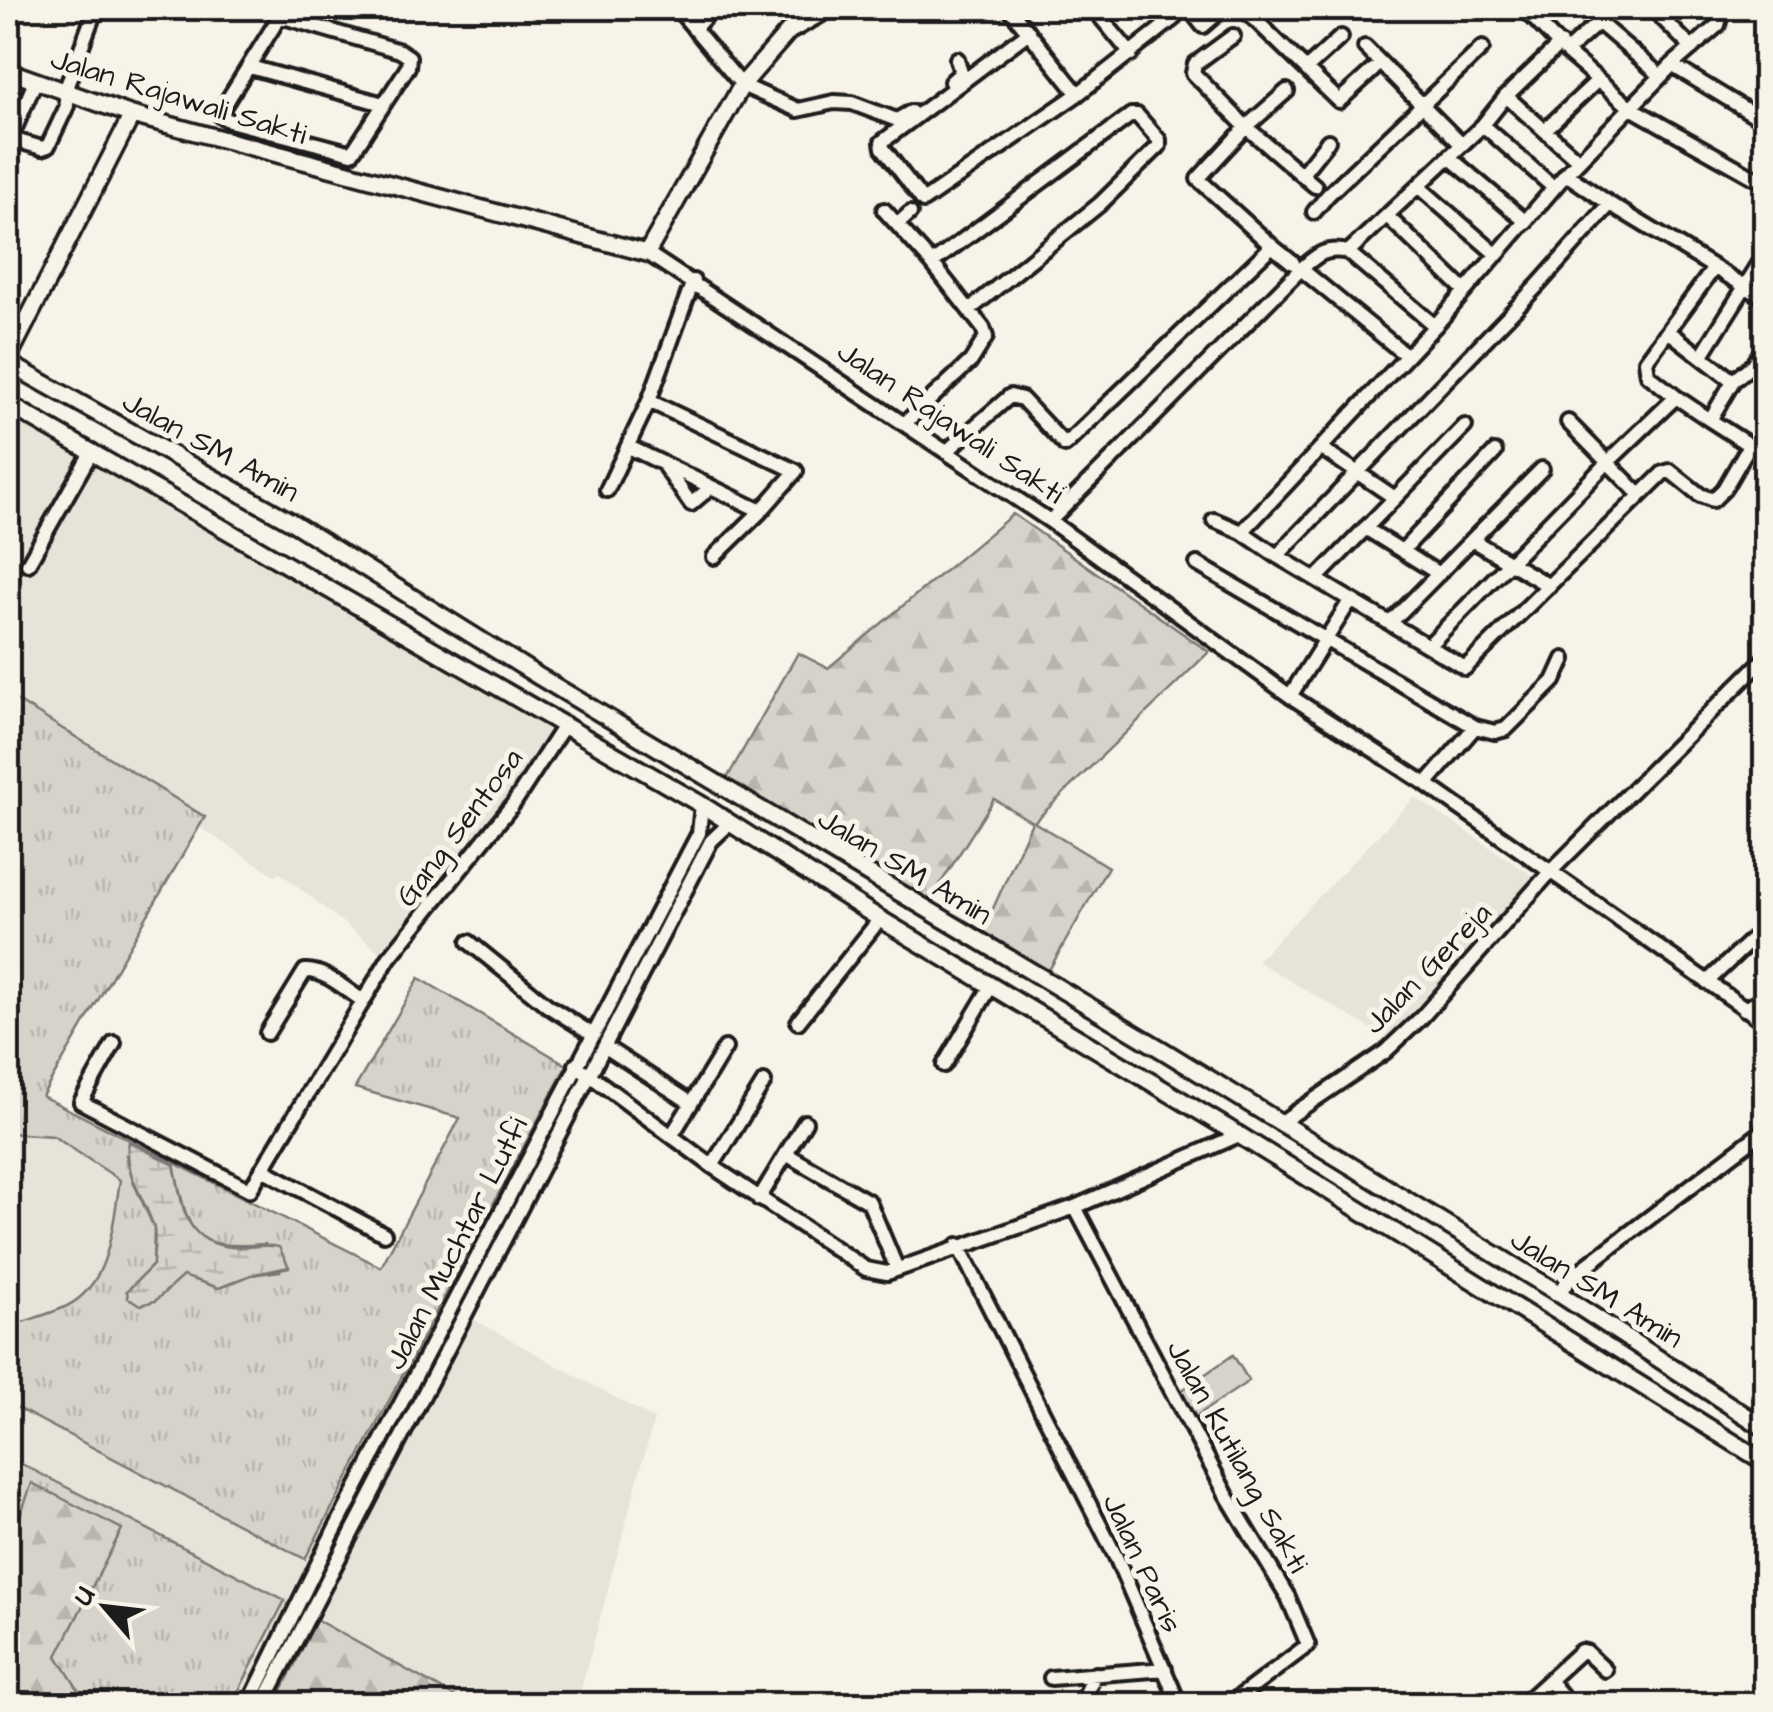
<svg xmlns="http://www.w3.org/2000/svg" width="1773" height="1712" viewBox="0 0 1773 1712" font-family="'Architects Daughter',sans-serif">
  <defs>
    <pattern id="grass-tufts" width="24" height="20" patternUnits="userSpaceOnUse" patternTransform="scale(2.5)"><rect width="24" height="20" fill="#d7d3cb"/><path d="M3 7l-1-3M5 7V3M7 7l1-3M15 17l-1-3M17 17v-4M19 17l1-3" fill="none" stroke="#b8b5ae"/></pattern>
    <pattern id="forest-firs" width="22" height="20" patternUnits="userSpaceOnUse" patternTransform="scale(2.5)"><rect width="22" height="20" fill="#d7d3cb"/><path d="M5 1l3.5 6h-7zM16 11l3.5 6h-7z" fill="#b8b5ae"/></pattern>
    <pattern id="wetland-marsh" width="20" height="14" patternUnits="userSpaceOnUse" patternTransform="scale(2.5)"><rect width="20" height="14" fill="#d7d3cb"/><path d="M1 5h8M5 5V1M11 12h8M15 12V8" fill="none" stroke="#b8b5ae"/></pattern>
  </defs>
  <rect width="100%" height="100%" fill="#f7f3e8"/>
  <filter id="ink" filterUnits="userSpaceOnUse"><feTurbulence type="fractalNoise" baseFrequency=".01" numOctaves="2"/><feDisplacementMap in="SourceGraphic" scale="20" xChannelSelector="R" yChannelSelector="G"/><feConvolveMatrix kernelMatrix="1 2 1 2 8 2 1 2 1" color-interpolation-filters="sRGB"/></filter>
  <g filter="url(#ink)">
    <!-- built -->
    <path fill="#e6e3d9" d="M8 411 280 567 554 731 516 790 380 952 279 872 276 876 199 827 41 1095 381 1268 654 1419 577 1704H8Z
      M1415 797 1540 881 1390 1040 1257 961Z"/>
    <!-- grass -->
    <path fill="url(#grass-tufts)" stroke="#7a7874" stroke-width="2.5" fill-rule="evenodd" d="M8 695 205 817 42 1096 381 1267 460 1118 355 1088 419 978 567 1065 305 1559 8 1403V1327C27 1320 48 1315 67 1306 111 1284 113 1222 120 1180L53 1136 8 1133ZM126 1155 174 1165C189 1231 187 1251 265 1244L280 1271 251 1275 219 1288 183 1275 155 1301 127 1291 153 1265 154 1228 133 1181Z
      M8 1457 285 1600 232 1704H8Z"/>
    <!-- forest -->
    <path fill="url(#forest-firs)" stroke="#7a7874" stroke-width="2.5" d="M1013 514 1209 652 1034 822 1108 867 1049 970 982 933 1032 822 994 799 929 902 726 780 798 653 828 668Z
      M32 1483 122 1529 57 1656 78 1689 71 1704H8V1549Z
      M317 1619V1620L468 1704H275Z"/>
    <!-- wetland -->
    <path fill="url(#wetland-marsh)" stroke="#7a7874" stroke-width="2.5" d="M129 1142 174 1165C183 1204 182 1242 231 1247 248 1249 262 1243 279 1247L289 1267 251 1275 219 1288 183 1276 155 1301 141 1305 128 1298 127 1291 153 1265C153 1252 157 1236 153 1225 144 1197 123 1173 129 1142Z"/>
    <!-- pitch -->
    <path fill="#d7d3cb" stroke="#7a7874" stroke-width="2.5" d="M1233 1355 1249 1381 1195 1417 1181 1391Z"/>
    <g fill="none" stroke-linecap="round" stroke-linejoin="round">
      <!-- minor casing -->
      <g stroke="#1c1c1c" stroke-width="20">
        <path id="minor" d="M677 8 742 85 798 110 834 102 852 103 897 120 911 112
          M1009 8 1078 94
          M1093 8 1131 54
          M1189 8 1203 26 1224 8
          M1243 8 1339 101 1373 70
          M1324 8H1327
          M1524 8 1566 52 1631 108 1766 184
          M1652 8 1692 48
          M280 16 400 51 409 57 408 67 352 153 230 121 221 116 222 109 285 8
          M1598 22 1661 76
          M694 29 713 8
          M792 31 833 8
          M1029 32 882 142 883 148 923 201 1078 94 1173 19 1176 13 1173 8
          M1233 36 1195 64 1193 73 1246 127 1315 186
          M1365 47 1461 144
          M1566 52 1614 8
          M1672 65 1766 122
          M250 67 383 104
          M1306 69 1341 37
          M951 82 961 73 957 59
          M1506 96 1579 161
          M1483 125 1554 188
          M1545 130 1598 80
          M8 138 42 148 48 146 67 106 65 91 96 8
          M8 144 35 82
          M1449 157 1526 222
          M1302 174 1328 141
          M1566 174 1610 204 1766 299
          M1419 187 1497 255
          M884 210 932 263
          M1314 212 1328 195 1482 48
          M1388 217 1465 291
          M898 224 910 213
          M1272 246 1293 263
          M1348 252 1435 326
          M647 253 1050 521 1290 696 1426 784 1766 1023
          M1301 269 1407 356
          M1702 355 1766 253
          M1733 381 1752 365 1766 346
          M1676 397 1648 375 1646 361 1714 268
          M649 401 796 471 761 511 714 557
          M1710 420 1766 456
          M1568 422 1639 494
          M904 424 971 361 986 337 983 328 932 263 1131 115H1137L1159 140V146L1100 204 969 310
          M629 447 761 511
          M1321 448 1395 498
          M946 452 1010 396 1022 399 1065 445 1272 246 1198 179 1246 127 1287 91
          M663 464 691 504 711 487
          M607 490 649 401 693 281
          M1214 520 1242 532 1277 556 1465 668 1663 473 1670 471 1700 495 1713 500 1724 489 1749 446
          M1050 521 1301 269C1317 255 1325 247 1348 252L1483 125 1506 96 1560 44
          M1365 528 1439 574
          M1242 532 1435 326 1566 174 1672 65 1718 25 1720 18 1715 8
          M1472 540 1549 586
          M1402 551 1495 452
          M1277 556 1539 284 1610 204
          M28 564 92 451
          M1197 564 1475 727 1495 732 1506 729 1554 681 1564 659
          M1316 579 1465 426
          M1391 622 1542 469
          M1428 646 1607 463 1676 397 1710 420 1733 381 1668 331
          M1290 696 1350 601
          M1426 784 1475 727
          M469 942 548 1006 592 1034
          M1707 982 1766 926
          M1744 1009 1766 996
          M798 1022 880 919
          M267 1033 305 971C325 970 346 990 362 1000
          M114 1043 81 1102 250 1190 389 958 514 803 565 724
          M607 1048 691 1103
          M576 1065 712 1166 866 1269 887 1273 1075 1207 1239 1135
          M944 1065 991 986
          M1280 1123 1385 1052 1422 1017 1551 871 1766 657
          M672 1135 725 1048
          M786 1154 869 1202 897 1269
          M712 1166 764 1082
          M262 1169 384 1234
          M759 1199 805 1122
          M1075 1207 1226 1494 1288 1597 1308 1645 1230 1704
          M958 1245 1116 1557 1179 1704
          M1558 1293 1573 1276 1766 1129
          M1051 1678 1165 1669
          M1549 1680 1569 1704
          M1586 1701 1600 1704
          M249 1704 329 1541 699 833 702 805
          M263 1704 711 841 730 823
          M1081 1704 1095 1674
          M1523 1704 1581 1651 1586 1652 1605 1670"/>
      </g>
      <!-- major casing -->
      <g stroke="#1c1c1c" stroke-width="22">
        <path id="major" d="M8 71 132 115 647 253 742 85 809 8
          M8 358 132 115
          M8 363 290 521 538 676 1164 1051 1558 1293 1766 1429
          M8 404 702 805 880 919 1239 1135 1766 1463"/>
      </g>
      <!-- minor -->
      <use href="#minor" stroke="#f7f3e8" stroke-width="12"/>
      <!-- major -->
      <use href="#major" stroke="#f7f3e8" stroke-width="15"/>
    </g>
  </g>
  <g text-anchor="middle" stroke-width="10" stroke-linejoin="round" paint-order="stroke">
    <!-- street labels -->
    <g font-size="30" fill="#1c1c1c" stroke="#f7f3e8">
      <text transform="translate(179 96) rotate(17)" y="10">Jalan Rajawali Sakti</text>
      <text transform="translate(951 422) rotate(34)" y="10">Jalan Rajawali Sakti</text>
      <text transform="translate(211 446) rotate(29)" y="10">Jalan SM Amin</text>
      <text transform="translate(459 827) rotate(-53)" y="10">Gang Sentosa</text>
      <text transform="translate(905 866) rotate(31)" y="10">Jalan SM Amin</text>
      <text transform="translate(1427 968) rotate(-46)" y="10">Jalan Gereja</text>
      <text transform="translate(456 1243) rotate(-63)" y="10">Jalan Muchtar Lutfi</text>
      <text transform="translate(1597 1288) rotate(32)" y="10">Jalan SM Amin</text>
      <text transform="translate(1238 1456) rotate(61)" y="10">Jalan Kutilang Sakti</text>
      <text transform="translate(1143 1563) rotate(65)" y="10">Jalan Paris</text>
    </g>
  </g>
  <!-- margin -->
  <rect width="1773" height="1712" fill="none" stroke="#f7f3e8" stroke-width="40"/>
  <rect x="20" y="20" width="1733" height="1672" fill="none" stroke="#1c1c1c" stroke-width="4" filter="url(#ink)"/>
  <!-- north arrow -->
  <g transform="translate(105 1607) rotate(298)" stroke="#f7f3e8" stroke-width="8" paint-order="stroke">
  <path d="M0-8L18 38L0 25L-18 38Z" fill="#1c1c1c"/>
  <text y="-15" font-size="28" font-weight="bold" text-anchor="middle" fill="#1c1c1c">U</text>
  </g>
</svg>
